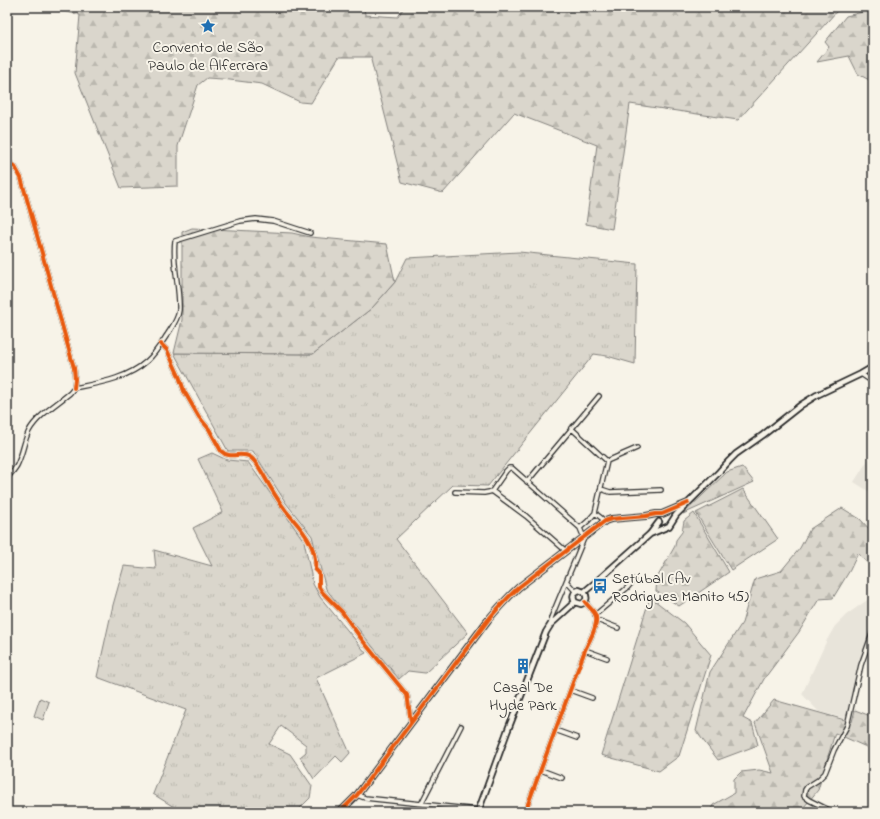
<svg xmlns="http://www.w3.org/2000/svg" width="880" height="819" viewBox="0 0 880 819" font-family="'Indie Flower',sans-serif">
  <defs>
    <pattern id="grass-tufts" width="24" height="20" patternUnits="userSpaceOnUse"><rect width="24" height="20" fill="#dad6cc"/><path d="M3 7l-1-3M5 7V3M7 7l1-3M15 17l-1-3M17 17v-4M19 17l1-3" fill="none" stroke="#bbb8af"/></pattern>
    <pattern id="forest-firs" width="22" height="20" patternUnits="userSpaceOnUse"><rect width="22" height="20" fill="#dad6cc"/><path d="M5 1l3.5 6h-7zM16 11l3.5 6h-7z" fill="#bbb8af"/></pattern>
  </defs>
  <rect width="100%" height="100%" fill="#f7f3e8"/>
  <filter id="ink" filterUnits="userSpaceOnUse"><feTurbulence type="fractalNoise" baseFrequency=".025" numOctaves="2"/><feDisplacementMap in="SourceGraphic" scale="8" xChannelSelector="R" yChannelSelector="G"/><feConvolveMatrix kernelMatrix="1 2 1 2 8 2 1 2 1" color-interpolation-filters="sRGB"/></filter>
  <g filter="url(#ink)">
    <!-- built -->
    <path fill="#e8e4da" d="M873 452V494L854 482Z
      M873 596V627L858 665 847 719 819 712 802 694 827 640 835 626 846 615Z"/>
    <!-- grass -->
    <path fill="url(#grass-tufts)" stroke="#82807c" d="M519 252 637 264 635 364 607 356 594 354 488 486 453 485 396 539 468 633 425 673 408 671 399 679 326 589 312 536 286 503 253 451H228L174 353 313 354 372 308 395 282 407 258Z
      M212 453 227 460 248 462 304 541 313 584 320 597 366 653 316 678 350 753 342 762 336 756 314 779 300 757 306 752V745L281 726 269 744 290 754 312 786 310 798 296 812H182L153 794 186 710 97 677 113 605 124 566 156 569 154 550 212 566 193 528 223 512 198 459Z"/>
    <!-- forest -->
    <path fill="url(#forest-firs)" stroke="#82807c" d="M46 7H364L365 15 398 17 404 7H851L837 11 738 120 630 104 612 229 586 224 597 145 514 113 443 193 402 182 371 60 372 57H339L311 103 300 102 262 84 222 79 207 78 198 85 178 146V186L121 188 75 73 80 15Z
      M871 10 873 24V82L858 74 849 56 817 62 829 47 825 42 846 16Z
      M192 228 292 233 310 237 387 244 395 282 372 308 313 354 174 353 182 320V232Z
      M742 467 754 482 683 514 727 472Z
      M743 489 778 539 731 570 696 513Z
      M842 508 860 519 873 533V569L858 553 850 570 833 598 819 599 799 632 764 679 743 718 752 723 758 745 718 760 696 731 710 672 742 623 755 579 781 571 800 548 810 529Z
      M694 513 729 572 679 606 656 591 657 578 671 553 675 546 676 540 682 532 684 521Z
      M650 597 684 623 711 655 679 756 659 771 601 755Z
      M774 700 852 722 855 710 873 717V750L835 733 818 790 804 807 799 812H710L713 805 734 793V779L741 772 759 770 773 773 755 723Z"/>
    <!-- pitch -->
    <path fill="#dad6cc" stroke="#82807c" d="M40 698 49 702 43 720 34 716Z"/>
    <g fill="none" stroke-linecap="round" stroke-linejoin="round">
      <!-- minor casing -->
      <g stroke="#2b2b2b" stroke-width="6">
        <path id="minor" d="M7 161 15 167 21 178 74 368 75 379 74 388
          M161 344 167 350 179 376 184 391 199 417 209 429 221 451C230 460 241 451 250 457 256 461 259 468 263 474 270 487 277 499 286 511 295 522 303 529 310 543 314 551 316 561 315 569L319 573V587L322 592 342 612 363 641 407 695C409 704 409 712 411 721
          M861 374 873 382
          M74 388C99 383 127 379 147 361 155 354 161 344 167 335 172 327 178 320 179 310 180 287 172 264 175 241L240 221 256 219 273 221 310 233
          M571 428 607 461
          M7 478C11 473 16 469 18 463 23 452 24 441 29 431 37 416 57 404 70 393L74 388
          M527 482 599 396
          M601 489 610 492 661 490
          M492 491 526 516 566 551
          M455 492 484 493 489 492 492 491 506 471 509 468H512L580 528
          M595 513 607 461 637 448
          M567 582 576 592
          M595 615 627 588 634 580
          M597 620 618 628
          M551 624V618L582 543 584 538 580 528 588 521 595 513 605 521
          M585 650 607 658
          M570 690 592 698
          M555 730 577 738
          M541 770 562 778
          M357 795 365 798 478 810
          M421 804 461 726
          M525 812 585 650C589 641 600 623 595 614 593 610 588 606 585 602
          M833 812 809 800 804 796 805 790 807 787 818 780 825 773 834 750 847 726 861 665 873 631"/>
      </g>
      <!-- tertiary casing -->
      <g stroke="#2b2b2b" stroke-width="8">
        <path id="tertiary" d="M650 534 669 526 676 515 719 472 729 461 736 454 763 435 801 405 817 395 861 374 873 367
          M584 592 596 582 650 534 659 522
          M575 602 581 604C587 602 588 597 584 592
          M575 602C572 597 573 592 579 590L584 592
          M340 812 357 795 488 620C498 608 508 597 519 587L605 521 611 519 646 516 656 514H662L688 503
          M478 812 507 732 546 632 551 624 575 602"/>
      </g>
      <!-- minor -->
      <use href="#minor" stroke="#f7f3e8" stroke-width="3.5"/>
      <!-- tertiary -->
      <use href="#tertiary" stroke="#f7f3e8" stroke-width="4.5"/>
      <!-- cycleway casing -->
      <g stroke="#f7f3e8" stroke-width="6">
        <path id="cycleway" d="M7 161 15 167 21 178 74 368 75 379 74 388
          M161 344 167 350 179 376 184 391 199 417 209 429 221 451C230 460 241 451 250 457 256 461 259 468 263 474 270 487 277 499 286 511 295 522 303 529 310 543 314 551 316 561 315 569L319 573V587L322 592 342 612 363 641 407 695C409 704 409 712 411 721
          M340 812 357 795 488 620C498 608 508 597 519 587L605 521 611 519 646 516 656 514H662L688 503
          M525 812 585 650C589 641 600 623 595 614 593 610 588 606 585 602"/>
      </g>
      <!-- cycleway -->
      <use href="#cycleway" stroke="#e8590c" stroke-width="4"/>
    </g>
  </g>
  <!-- icons -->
  <defs>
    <g id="sight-bare" transform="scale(1.2)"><path d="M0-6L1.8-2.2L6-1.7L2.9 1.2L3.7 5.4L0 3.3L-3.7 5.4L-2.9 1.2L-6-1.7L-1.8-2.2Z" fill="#1f6fb2" stroke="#f7f3e8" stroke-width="2.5" paint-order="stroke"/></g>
    <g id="bus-bare" transform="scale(1.2)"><path d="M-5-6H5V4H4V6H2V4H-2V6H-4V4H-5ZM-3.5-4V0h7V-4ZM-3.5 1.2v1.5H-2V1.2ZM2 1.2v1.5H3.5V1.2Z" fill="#1f6fb2" stroke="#f7f3e8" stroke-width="2.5" paint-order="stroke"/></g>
    <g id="building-bare" transform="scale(1.2)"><path d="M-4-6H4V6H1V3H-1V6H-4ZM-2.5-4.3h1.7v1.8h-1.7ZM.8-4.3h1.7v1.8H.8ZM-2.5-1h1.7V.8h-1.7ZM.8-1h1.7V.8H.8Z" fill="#1f6fb2" stroke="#f7f3e8" stroke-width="2.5" paint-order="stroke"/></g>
  </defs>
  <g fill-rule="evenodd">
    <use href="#sight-bare" x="208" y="26"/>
    <use href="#bus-bare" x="600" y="586"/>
    <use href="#building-bare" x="523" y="666"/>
  </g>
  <g text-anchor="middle" stroke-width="4" stroke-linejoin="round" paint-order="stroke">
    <!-- poi labels -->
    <g font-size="16" fill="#2b2b2b" stroke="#f7f3e8">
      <text x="208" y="52">Convento de São<tspan x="208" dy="18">Paulo de Alferrara</tspan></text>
      <text x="612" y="583" text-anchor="start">Setúbal (Av<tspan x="612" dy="18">Rodrigues Manito 45)</tspan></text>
      <text x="523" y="692">Casal De<tspan x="523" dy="18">Hyde Park</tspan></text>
    </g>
  </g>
  <!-- margin -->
  <rect width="880" height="819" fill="none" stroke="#f7f3e8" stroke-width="24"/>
  <rect x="12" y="12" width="856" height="795" fill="none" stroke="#2b2b2b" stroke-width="1.5" filter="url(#ink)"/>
</svg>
